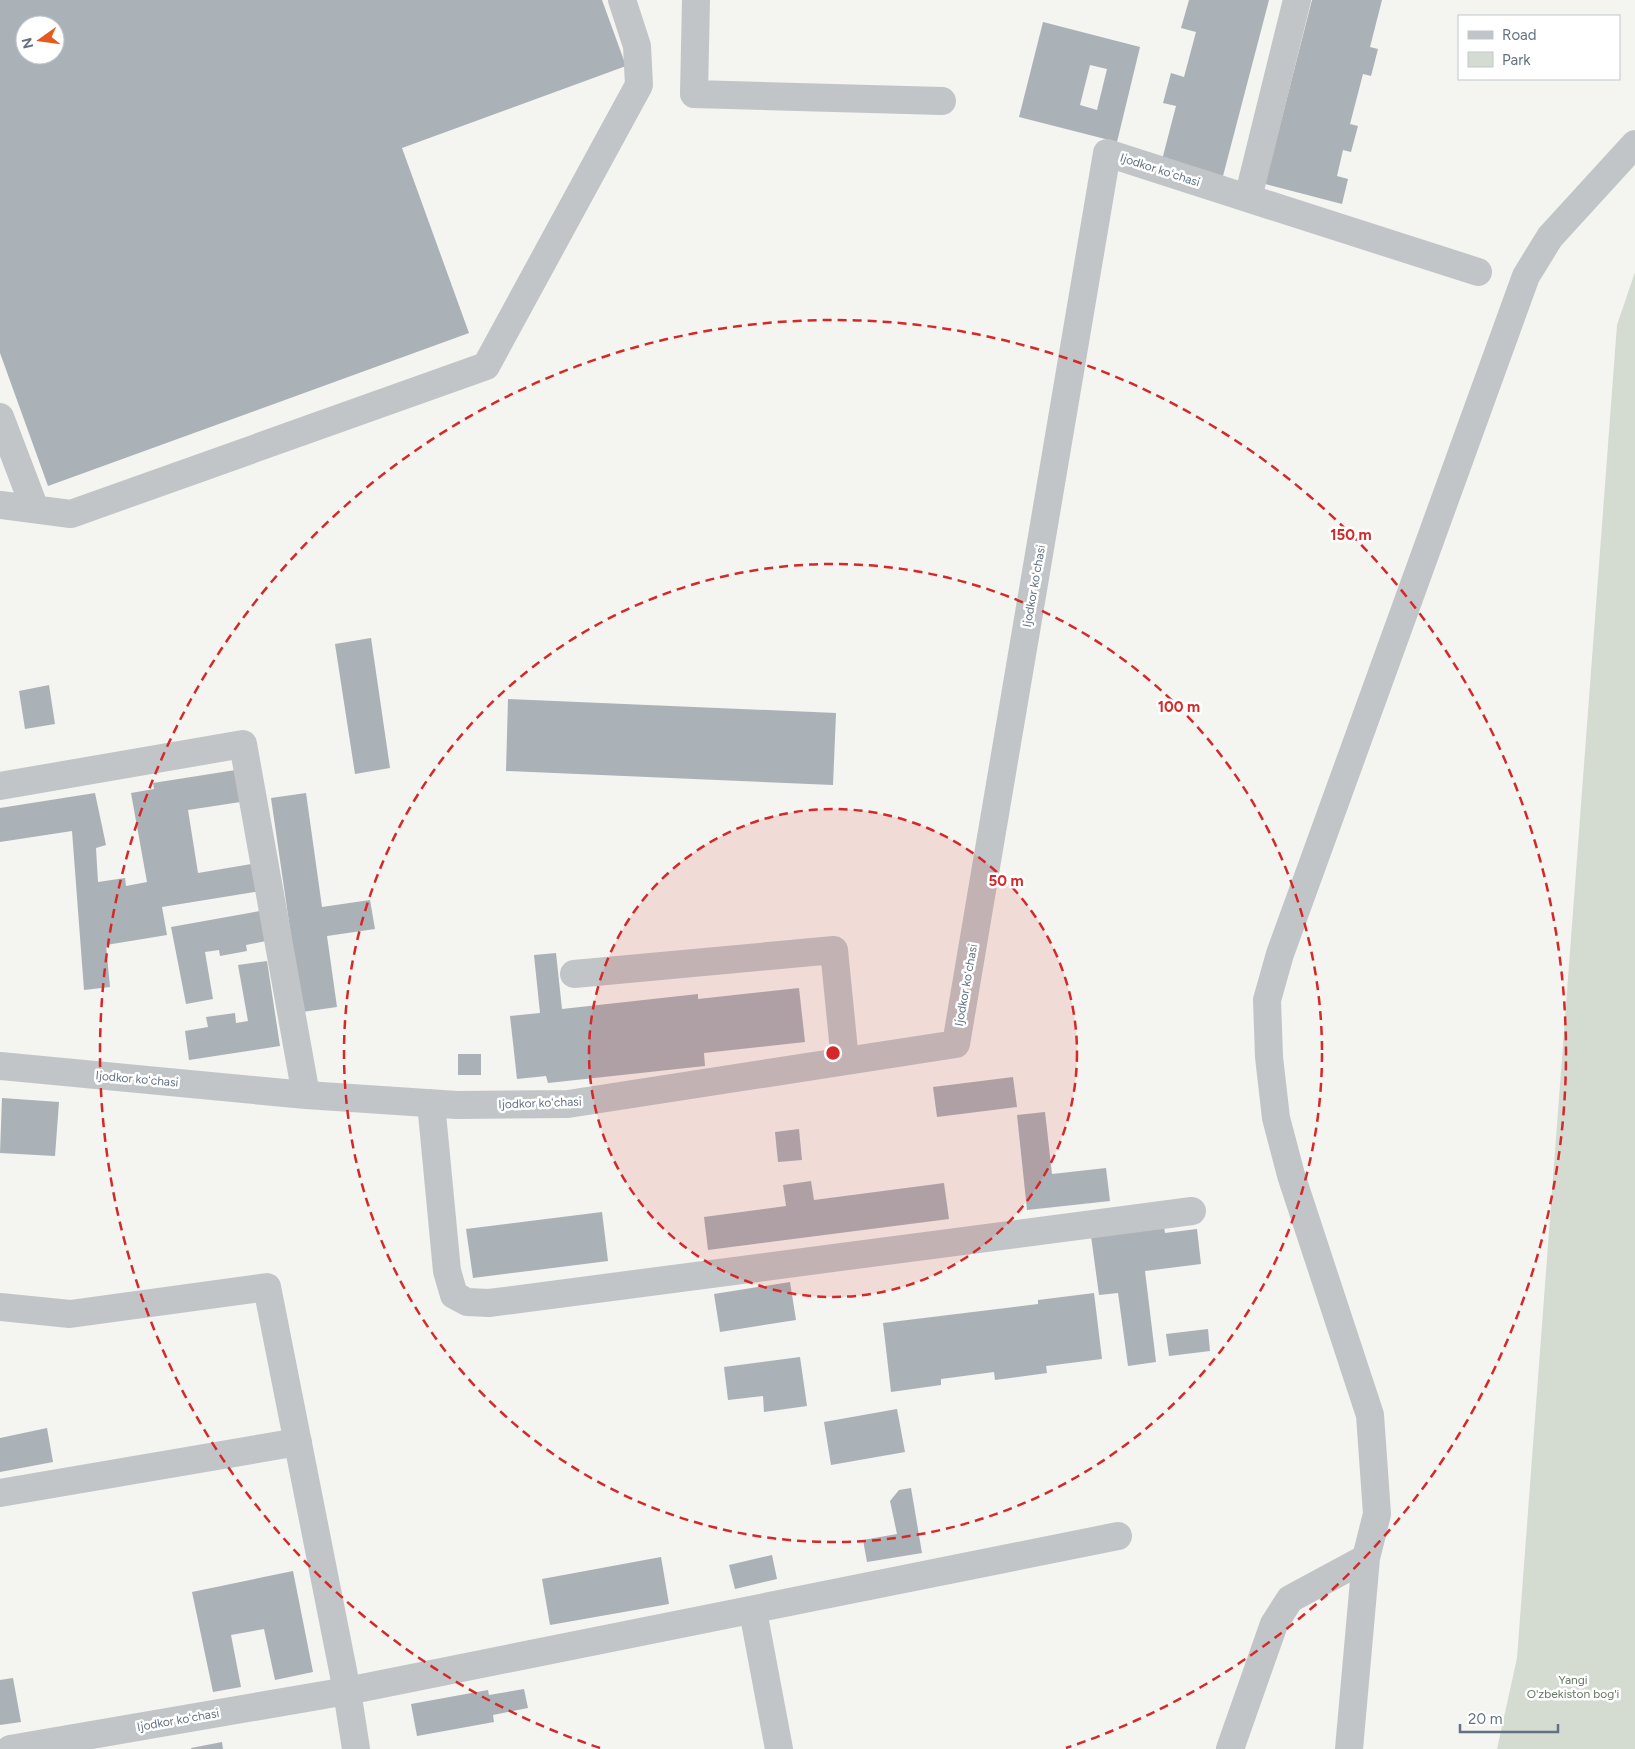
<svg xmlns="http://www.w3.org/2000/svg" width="1635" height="1749" viewBox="0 0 1635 1749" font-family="Figtree,sans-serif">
  <rect width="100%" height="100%" fill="#f4f4f0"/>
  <!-- green -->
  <path fill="#d4dbd1" d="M1635 272V1749H1497L1517 1658 1617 325Z"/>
  <!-- building -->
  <path fill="#aab1b7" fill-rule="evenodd" d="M0 0H602L626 66 402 148 469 333 48 486 0 353ZM25 25H55V55H25Z
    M1189 0H1269L1223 176 1162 160 1176 106 1163 103 1171 73 1184 77 1196 32 1181 28Z
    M1312 0H1382L1370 47 1378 49 1371 76 1363 74 1350 124 1358 126 1351 152 1343 150 1337 176 1348 179 1342 204 1265 184Z
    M1043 22 1140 47 1117 142 1019 117ZM1090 65 1107 69 1097 110 1080 105Z
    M371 638 390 768 355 774 335 644Z
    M49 685 55 724 25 729 19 691Z
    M508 699 836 713 833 785 506 771Z
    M242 769 247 801 188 810 198 873 257 863 261 891 162 907 167 935 106 945 110 987 84 990 72 831 0 842V808L95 793 106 845 96 848 98 882 125 878 126 886 147 882 131 793 154 789 153 783Z
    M306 793 322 907 370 900 375 929 327 936 337 1007 302 1012 271 798Z
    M260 911 266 941 246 945 247 951 220 956 219 950 205 952 213 999 186 1004 171 927Z
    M556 953 562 1009 698 994V999L799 988 805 1042 704 1053 705 1066 548 1083 546 1076 517 1079 510 1016 540 1013 534 955Z
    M267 961 280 1046 189 1060 185 1031 208 1027 206 1017 235 1013 236 1023 248 1021 238 965Z
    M458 1054H481V1075H458Z
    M1013 1077 1017 1107 937 1117 933 1087Z
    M2 1098 59 1102 55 1156 0 1153Z
    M1045 1112 1052 1174 1106 1168 1110 1201 1027 1210 1017 1115Z
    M799 1129 802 1160 778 1162 775 1132Z
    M811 1181 814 1200 944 1183 949 1219 708 1250 704 1217 786 1206 783 1185Z
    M602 1212 608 1261 473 1278 466 1229Z
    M1164 1227 1165 1233 1197 1229 1201 1264 1145 1271 1156 1362 1128 1366 1118 1293 1099 1295 1091 1236Z
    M790 1282 796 1320 720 1332 714 1294Z
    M1094 1293 1102 1359 1046 1366 1047 1373 995 1380 994 1372 941 1379V1385L891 1392 883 1323 1038 1304V1300Z
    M1208 1329 1210 1351 1169 1356 1166 1334Z
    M800 1357 807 1406 764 1412 763 1396 728 1400 724 1367Z
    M897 1409 905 1452 831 1465 824 1422Z
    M47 1428 53 1462 0 1472V1438Z
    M911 1488 922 1553 867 1562 863 1540 897 1534 890 1501 899 1490Z
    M772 1555 777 1579 735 1589 729 1565Z
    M661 1557 669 1604 550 1625 542 1579Z
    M293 1571 313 1672 275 1680 264 1629 231 1635 241 1687 213 1692 192 1592Z
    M13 1678 21 1722 0 1725V1680Z
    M524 1689 528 1708 493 1715 494 1722 417 1736 411 1704 488 1690 489 1695Z
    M222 1742 223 1749H191V1748Z"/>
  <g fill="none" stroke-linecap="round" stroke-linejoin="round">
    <!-- minor -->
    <path stroke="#c1c5c8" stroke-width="28" d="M696 0 694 94 942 101
      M1248 198 1297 0
      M0 417 35 509
      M0 505 71 514 486 366 639 85 637 46 622 0
      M0 786 243 744 306 1095
      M574 974 834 950 845 1061
      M0 1066 306 1095 457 1105 568 1104 956 1044 1107 153 1478 272
      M431 1103 447 1271 454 1295 467 1302 489 1303 1192 1211
      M0 1307 70 1314 267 1287 347 1691 356 1749
      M0 1493 298 1442
      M753 1611 779 1749
      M10 1749 347 1691 1118 1536
      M1230 1749 1274 1624 1290 1599 1366 1558
      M1349 1749 1366 1558 1377 1514 1370 1415 1291 1175 1276 1118 1269 1057 1267 1000 1280 954 1526 276 1550 237 1635 144"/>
  </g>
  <!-- distance rings -->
  <circle cx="833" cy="1053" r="244" fill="#d62828" fill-opacity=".12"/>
  <g fill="none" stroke="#d62828" stroke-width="2.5" stroke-dasharray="9 6">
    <circle cx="833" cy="1053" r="244"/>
    <circle cx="833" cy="1053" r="489"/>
    <path d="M600 1748A733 733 0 1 1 1066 1748"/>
  </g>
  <g text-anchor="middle" stroke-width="5" stroke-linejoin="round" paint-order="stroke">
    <!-- street labels -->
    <g font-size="12" fill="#637282" stroke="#fff">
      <text transform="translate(1160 170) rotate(18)" y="4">Ijodkor koʻchasi</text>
      <text transform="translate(1034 586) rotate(-80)" y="4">Ijodkor koʻchasi</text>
      <text transform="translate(966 985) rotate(-80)" y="4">Ijodkor koʻchasi</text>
      <text transform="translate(137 1079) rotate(5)" y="4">Ijodkor koʻchasi</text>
      <text transform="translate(540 1103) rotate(-2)" y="4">Ijodkor koʻchasi</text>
      <text transform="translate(178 1720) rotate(-10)" y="4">Ijodkor koʻchasi</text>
    </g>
    <!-- park labels -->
    <g font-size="12" fill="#657962" stroke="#fff">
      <text x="1573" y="1684">Yangi<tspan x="1573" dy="14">O'zbekiston bog'i</tspan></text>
    </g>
  </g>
  <circle cx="833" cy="1053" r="8" fill="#d62828" stroke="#fff" stroke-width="2.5"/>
  <g font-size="15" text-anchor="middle" font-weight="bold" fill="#d62828" stroke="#fff" stroke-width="5" stroke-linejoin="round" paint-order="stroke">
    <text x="1351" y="540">150 m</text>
    <text x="1179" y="712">100 m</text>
    <text x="1006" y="886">50 m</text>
  </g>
  <!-- legend -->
  <rect x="1458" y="15" width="162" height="65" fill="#ffffff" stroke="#c1c7cd"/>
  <rect x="1468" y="31" width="25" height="8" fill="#c1c5c8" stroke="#c1c7cd"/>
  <text x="1502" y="40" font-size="15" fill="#637282">Road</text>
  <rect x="1468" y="52" width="25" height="15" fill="#d4dbd1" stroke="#c1c7cd"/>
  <text x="1502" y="65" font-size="15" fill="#637282">Park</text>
  <!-- north arrow -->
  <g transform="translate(40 40) rotate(256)"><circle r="24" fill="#ffffff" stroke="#c1c7cd"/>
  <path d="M0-4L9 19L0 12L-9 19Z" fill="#e55a20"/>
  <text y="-8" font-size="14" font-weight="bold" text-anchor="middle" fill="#637282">N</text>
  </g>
  <!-- scale -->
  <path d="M1460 1724v8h98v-8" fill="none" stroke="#637282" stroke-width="2.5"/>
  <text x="1468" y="1724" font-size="15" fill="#637282" stroke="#ffffff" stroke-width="4" paint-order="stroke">20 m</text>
</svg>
